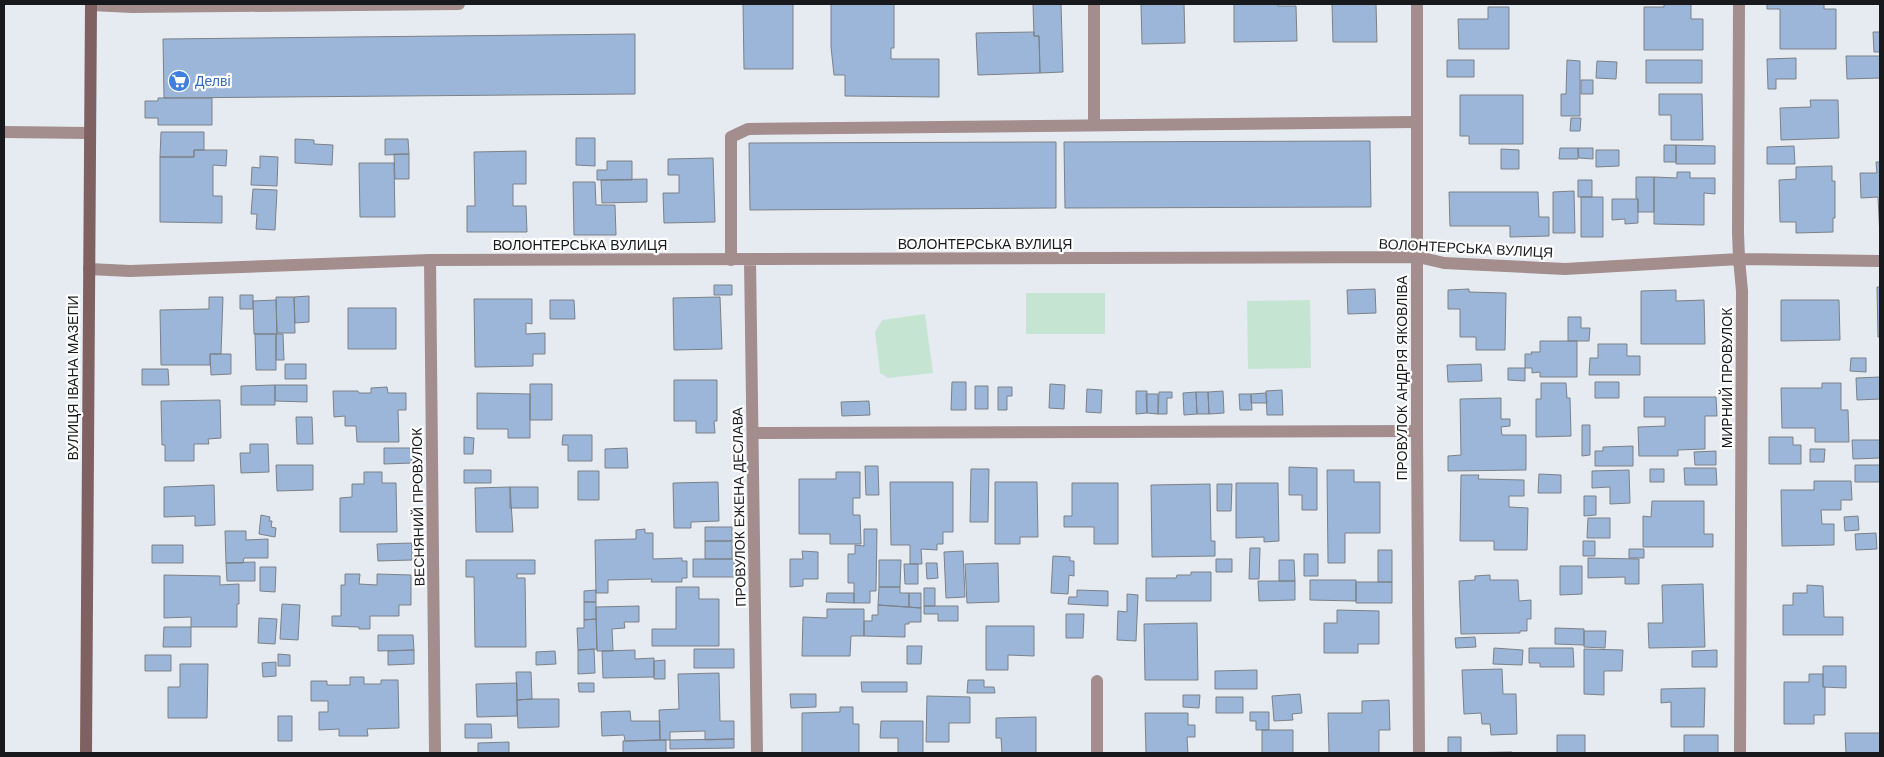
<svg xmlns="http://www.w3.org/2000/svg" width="1884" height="757" viewBox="0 0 1884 757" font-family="Arial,sans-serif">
  <rect width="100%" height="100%" fill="#e6ebf2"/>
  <!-- green -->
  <path fill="#c5e5d2" d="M1026 293H1105V334H1026Z
    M1310 300 1311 368 1248 369 1247 301Z
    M925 314 933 373 888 378 880 373 875 332 882 320Z"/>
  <!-- building -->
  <path fill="#9bb6d9" stroke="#7c8187" d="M743 4H793V69H744Z
    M831 4H894V48H891V59H939V97L845 96V75H834L831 47Z
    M1033 4H1061L1063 72 1040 73 1039 36H1034Z
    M1141 4H1184L1185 43 1142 44Z
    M1234 4H1278V6H1296L1297 41 1234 42Z
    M1332 4H1376L1377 42H1333Z
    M1664 4H1691V19H1703V50H1644V7H1664Z
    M1767 4H1824V9H1836V49H1780V9H1767Z
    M1488 7H1509V49H1459L1458 19H1488Z
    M1034 32V36H1039L1040 73 978 75 976 33Z
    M1873 32H1880V52H1874Z
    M635 34V94L164 98 163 39Z
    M1846 56H1880V78L1847 79Z
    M1796 58V79H1776V89H1768L1767 59Z
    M1447 60H1474V77H1447Z
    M1567 60 1580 61V116H1561V94H1566Z
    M1646 60H1702V83H1646Z
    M1597 61 1617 62 1616 79 1596 78Z
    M1581 80H1593V94H1581Z
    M1659 94H1702L1703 140H1671V115H1659Z
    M1460 95H1523V144H1469V136H1460Z
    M158 98H212V125H158V118H145V101H158Z
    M1810 100H1838L1839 138 1781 140 1780 108 1811 107Z
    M1571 118H1581L1580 131H1570Z
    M161 132H204V150H194V157H160Z
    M576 138H595V166L576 165Z
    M295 139 314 140V144L333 145 332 165 295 163Z
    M385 139H408L409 154 385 155Z
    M1370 141 1371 207 1065 208 1064 142Z
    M1056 142V208L750 210 749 143Z
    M1664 145H1676V162H1664Z
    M1676 145 1715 146V164H1676Z
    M1794 146 1795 164H1767V147Z
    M1560 148H1578V159H1559Z
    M1578 148H1593V159L1579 158Z
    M1501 149 1519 150V169H1501Z
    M194 150H227L226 166 213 165V196H222V223L160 222V157H194Z
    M1596 150H1619V166L1596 167Z
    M526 151V184H513V206H526L527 232H467V206H475L474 152Z
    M394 154H409V179H395Z
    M260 156 278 157 277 186 251 185 252 167 260 168Z
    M713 158 715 222 664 223 663 193H679V175H668V159Z
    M607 161H632V180H597V170H607Z
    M1876 162H1880V237L1878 197 1861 198 1860 173H1877Z
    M359 163H394L395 217H360Z
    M1832 166V181H1835V218H1833V232L1796 233V222H1780L1779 180 1796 179V167Z
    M1677 172H1690V178H1715V194L1704 193V225L1654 224V177L1677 178Z
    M1636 177H1654V212H1638V199L1636 198Z
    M647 179V202L602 203 601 180Z
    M1578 180H1592V197H1578Z
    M573 182H595L596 205H615L616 235H574Z
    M253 189 277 190 275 230 256 229 257 214H251Z
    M1574 191 1575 233H1553V192Z
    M1449 192H1538L1539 217H1549V236L1510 237V226H1450Z
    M1581 197H1603V237H1581Z
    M1612 199H1638V223L1625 224V219L1612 220Z
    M714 285H732V295H714Z
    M1877 287H1880V337H1878Z
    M1375 289 1376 313 1348 314 1347 290Z
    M1469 289V292L1506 293 1505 350H1476V337H1460V309H1448V290Z
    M1676 290V301L1704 300 1705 344H1641V291Z
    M240 295H253V309H240Z
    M309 296V322L295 323 294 297Z
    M209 297H223L221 354H210V365H161L160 310 209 309Z
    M276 297H294L295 333H277Z
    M720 297 722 349 674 350 673 298Z
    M474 299H532V324L526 323V334L545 333V354H533V366L475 367Z
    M276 300 277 334H254L253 301Z
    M550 300H574L575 319H550Z
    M1781 300H1839L1840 340 1781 341Z
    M348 308H396V349H348Z
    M1568 317H1581V328H1590L1589 341H1568Z
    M255 334H276V370H256Z
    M276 334H283L284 360H276Z
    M1540 341H1577V377H1540V372L1532 373V368H1525V354H1532L1531 352H1540Z
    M1598 344H1627V356H1640V375H1589L1590 358H1598Z
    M210 354H231V374L211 375Z
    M1851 358H1866V372L1850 371Z
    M285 364H306V379H285Z
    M1481 364 1482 381 1448 382 1447 365Z
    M1508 368H1525V381L1508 380Z
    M142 369H168L169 385H142Z
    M1880 377V399L1857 400 1856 378Z
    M674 380H717V421H714L715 433H696V421H674Z
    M952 382H966V410H951Z
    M1595 382H1619V398H1595Z
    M1541 383H1566L1567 398H1570L1571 436 1536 437V399H1541Z
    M1822 383H1841V410H1848L1849 442H1815V428H1782L1781 388H1822Z
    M530 384H552V420H530Z
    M1050 384 1065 385 1064 409 1049 408Z
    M275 385V405H241V386Z
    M275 385H307V402L275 401Z
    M975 386H988V409H975Z
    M387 387 388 393H406V410H398L399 442H357L356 426H345V416L334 417 333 391H358L359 393H371V388Z
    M998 387H1012V396H1007V410H998Z
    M1087 389 1102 390 1101 413 1086 412Z
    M1282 390 1283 415H1267L1266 391Z
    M1136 391H1147V413L1136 414Z
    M1223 391 1224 413 1209 414 1208 392Z
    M1159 392H1172V398H1167V414H1158Z
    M1196 392H1208L1209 414H1197Z
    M1196 392 1197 414 1184 415 1183 393Z
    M477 393 530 394V438H508V429H477Z
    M1266 393 1267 403H1251V394Z
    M1146 394H1158V414L1147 413Z
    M1239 394H1251L1252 410H1240Z
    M1644 397H1716L1717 416H1705V449L1678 450V456H1639L1638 427 1665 426V417H1644Z
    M1501 398V419H1510V426L1501 427 1502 435H1526V470L1448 471V456L1461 455 1460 399Z
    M220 400 221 438 208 439 209 444H194V461H165V445H162L161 401Z
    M869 401 870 415 842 416 841 402Z
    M296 417H312L313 444H297Z
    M1582 425H1590V455L1582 456Z
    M563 435H592V461H568V445H562Z
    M464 437 474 438 473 454H464Z
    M1769 437H1793V445H1801V464H1769Z
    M1852 440H1880V458L1853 459Z
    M250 444H268L269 472 241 473 240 453H250Z
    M1633 446V466H1595V451H1603V447Z
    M384 448H411L412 463 384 464Z
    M627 448 628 468H605V449Z
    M1810 449H1825L1824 462H1810Z
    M1716 451V465H1695L1694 452Z
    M276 465H313V490L277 491Z
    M1855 465H1880V482H1855Z
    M865 466H878L879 495H866Z
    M1289 467 1317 468V510H1302V495H1289Z
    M1684 468H1716L1717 485H1685Z
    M971 469H989L988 522H970Z
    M1650 469H1664V482H1650Z
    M464 470H491V483H464Z
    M1327 470H1354V482H1380V533H1345V563H1328Z
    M1629 470 1630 503 1610 504V487L1592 488V471Z
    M578 471H599V500H578Z
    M364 472H382V483H396L397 532H340V498L352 497V484H364Z
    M836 472H860V498H853V515H860L861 544H830V534H799V479H836Z
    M1539 474 1561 475V493H1538Z
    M1461 475H1479L1478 479 1524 480V496H1509V507L1528 508 1527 550H1494V541H1460Z
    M1814 481H1851L1852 500H1841V510H1821L1822 524H1834V545L1782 546 1781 490H1814Z
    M718 482 719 521 691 522V528H674L673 483Z
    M890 482H953V532H943V544H937V550L921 549 922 564H910V545H891Z
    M995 482H1037L1038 537H1020V544H995Z
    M1072 483H1118V544H1094V527H1064V516H1072Z
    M1236 483H1278L1279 541 1264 542V537L1236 538Z
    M1210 484 1211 541H1215V556L1152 557 1151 485Z
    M1217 484H1232L1231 511H1217Z
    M214 485 215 525 195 526V516L164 517V487Z
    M510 487 513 532H476L475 488Z
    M510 487H538V508H510Z
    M1584 496H1596V515L1584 516Z
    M1652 501H1704V534H1713V547H1643V516L1651 517Z
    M261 515 270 517 269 521H272L271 527 276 528 275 537 259 534Z
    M1858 516 1859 530 1845 531 1844 517Z
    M1588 518H1610V538H1587Z
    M705 527H732V541H705Z
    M645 529V533H653V559L682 558V561H687V578H682V582H651L652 579 608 580V593H596L595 540 636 539V530Z
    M864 529H877L876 591H870V603H854V583H848V554H855V545L864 546Z
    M225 531H246V540L268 539V558H244L243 563H226Z
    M1876 533 1877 549 1856 550 1855 534Z
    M705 541H732V559H705Z
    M1583 541H1595V556H1583Z
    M412 543V560L378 561 377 544Z
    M152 545H183V563H152Z
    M1250 548H1260L1259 579H1249Z
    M1629 549H1644V558H1629Z
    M1378 550H1392V582H1378Z
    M802 551 818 552V579H803V586L790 587V559H803Z
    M963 551 965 597 946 598 944 552Z
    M1304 554H1318V576H1304Z
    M1053 556 1070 557V561H1074V576L1069 575 1068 594 1051 593Z
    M1588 558 1639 559V584H1625V577L1588 578Z
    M693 559H734L735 577H693Z
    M1216 559H1232V572H1216Z
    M466 560H535V574H517V578H525L526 647H475L474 577H466Z
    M879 560H901L900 587H879Z
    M1279 560H1294L1295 581H1279Z
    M255 562V581H227L226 563Z
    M926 563H937L938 578 927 579Z
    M998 563 999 602 967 603 965 564Z
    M904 564H918V584H905Z
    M1560 566H1582V594L1560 595Z
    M260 567H276L275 592 260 591Z
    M1191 572H1211V601H1146V578H1176L1177 575H1191Z
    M345 574H360L359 584 377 585V574L411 575V605H399V616H370V629H359V627L332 626V616H341V585H345Z
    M164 575 220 576V585L239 584V604H237V627H191V617L164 618Z
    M1490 575V580H1518L1519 601 1531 600V619H1527V631H1520V633L1461 634 1459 581 1475 580V576Z
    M1310 580H1356V601L1310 600Z
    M1258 581H1295V600L1259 601Z
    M1356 582H1392V603H1356Z
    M1703 584 1705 647 1649 648 1648 623H1663L1662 585Z
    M1807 585 1823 586 1824 617H1843V635H1783V605H1793V593H1807Z
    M676 587H699V599H719V646H652V629H676Z
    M879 587H900V593H909V607L878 605Z
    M924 588H935V606H924Z
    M596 590V602H584V591Z
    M1077 590 1108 591V606L1068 604 1069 597H1077Z
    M827 593H854V603L826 602Z
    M909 593H921V608L909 607Z
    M1127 594 1138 595 1136 641 1117 640 1118 611 1127 612Z
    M584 602H596V619L584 620Z
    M282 604 300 605 298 640 280 639Z
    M878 605 921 608V622H909V624H905V637L864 636V621H872V615H878Z
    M639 606V622H624L625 628 612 629 613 651H597L596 607Z
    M924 606H958V621H938V614H924Z
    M827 609H864V636H851L850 656H802L803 617 827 618Z
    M1337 610 1379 611V644H1358V653H1324V623H1337Z
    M1066 614H1084L1083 638H1066Z
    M259 618 277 619 275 644 258 643Z
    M596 619 597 649 578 650 577 628H584V620Z
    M1197 623 1198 680H1145L1144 624Z
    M986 626H1034V656L1008 655V670H986Z
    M164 627H191V647H163Z
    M1555 628 1584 629V645L1555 644Z
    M1584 631H1606L1605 648 1584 647Z
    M378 635H413L414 650 378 651Z
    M1475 637 1476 647 1456 648 1455 638Z
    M907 646H922L921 664H907Z
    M1494 648 1523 650 1522 665 1493 664Z
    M1529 648H1573L1574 667H1540V663H1529Z
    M594 649 595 673 578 674V650Z
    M694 649H734V668H694Z
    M1584 649 1623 650 1622 671H1604V695L1584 694Z
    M414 650V664L388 665V651Z
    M635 650V659L654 658V677L603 678 602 651Z
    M1717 650V667H1692V651Z
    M555 651 556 664 536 665V652Z
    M278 654 290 655V666H278Z
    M145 655H171V671H145Z
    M665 660V679H654V661Z
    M276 662V676L263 677 262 663Z
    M180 664H208L207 718H168V687H180Z
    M1823 666H1846V688L1823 687Z
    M1502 669 1503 694H1516L1517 734 1491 735 1490 724H1482L1481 713 1464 714 1462 670Z
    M1257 670V689H1215V671Z
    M516 672H531L532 699 517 700Z
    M719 673 720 721H734V739L705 740V731L670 732V740H660L659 710 679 709 678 674Z
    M1809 674H1823V687H1825V715H1814V724H1784V682H1809Z
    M350 677H364V684H381V680H398L399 728 367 729 368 736H339V729L319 730V712H328V701H311V681H327V685H350Z
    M968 680H984V687H994L995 693H967Z
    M861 682H907V692H862Z
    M517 683V716L477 717 476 684Z
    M578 683H594V692H579Z
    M1705 688 1704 727H1671V702L1661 703V689Z
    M790 694H816V707L791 708Z
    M1300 694 1302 713 1292 714 1293 720 1274 721 1272 696Z
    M1183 695H1200L1199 708 1183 707Z
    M927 696 970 697V723H949V742H926Z
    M1216 697H1243V713H1216Z
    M532 699H559V727L518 728 517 700Z
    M1389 700 1390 730H1379V753H1329L1328 713H1362V701Z
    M840 707H853V724H859V753H802V713L840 712Z
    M630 711 631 721H660V740L625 741 624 735 602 736 601 712Z
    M1250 712H1269V730H1256V721H1250Z
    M1145 713H1188V725H1195V737H1187L1188 753H1146Z
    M278 716H292V741H278Z
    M1036 717V753H1002L1001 738H996V718Z
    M881 721H923V753H898V738H880Z
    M465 724H491L492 738H465Z
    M1262 730H1293V753H1262Z
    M1845 733H1880V753H1846Z
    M1557 735H1585V753H1557Z
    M1684 735H1718V753H1684Z
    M1448 737H1461V753H1448Z
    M734 739V748L670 749V740Z
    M666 740V753H623V741Z
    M509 742V753H478V743Z
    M1512 752V753H1461Z"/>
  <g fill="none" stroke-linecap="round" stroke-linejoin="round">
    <!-- lane -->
    <path stroke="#a38d8d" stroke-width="12" d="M91 5 132 7 459 4
      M4 132 90 133
      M731 260V137L748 129 1417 122
      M753 433 1417 431"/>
    <!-- street -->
    <path stroke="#a38d8d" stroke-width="12" d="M1094 4V125
      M1417 4V431L1419 753
      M1739 4 1738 232 1739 259 1742 291 1740 753
      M430 260 435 753
      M750 260 757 753
      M89 269 130 271 430 260 1418 257 1444 263 1565 269 1739 259 1880 261
      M1097 753V681"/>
    <!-- secondary -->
    <path stroke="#7f6161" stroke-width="12" d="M86 753 91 4"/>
  </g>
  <!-- icons -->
  <defs>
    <g id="supermarket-disc" transform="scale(1.125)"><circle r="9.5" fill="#3f7fe0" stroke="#fff"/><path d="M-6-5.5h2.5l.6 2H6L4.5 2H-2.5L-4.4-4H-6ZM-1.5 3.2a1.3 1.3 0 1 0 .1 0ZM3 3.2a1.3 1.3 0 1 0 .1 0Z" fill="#fff"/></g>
  </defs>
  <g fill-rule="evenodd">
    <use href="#supermarket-disc" x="179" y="81"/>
  </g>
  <g text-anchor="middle" stroke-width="4.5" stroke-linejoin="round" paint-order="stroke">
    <!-- shop labels -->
    <g font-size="14" fill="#366cbe" stroke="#fff" text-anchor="start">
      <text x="195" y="86">Делві</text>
    </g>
    <!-- street labels -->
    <g font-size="14" fill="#18191c" stroke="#fff">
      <text x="985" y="249">ВОЛОНТЕРСЬКА ВУЛИЦЯ</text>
      <text x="580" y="250">ВОЛОНТЕРСЬКА ВУЛИЦЯ</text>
      <text transform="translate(1466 248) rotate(3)" y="5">ВОЛОНТЕРСЬКА ВУЛИЦЯ</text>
      <text transform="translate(73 378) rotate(-90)" y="5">ВУЛИЦЯ ІВАНА МАЗЕПИ</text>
      <text transform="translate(1402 378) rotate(-90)" y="5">ПРОВУЛОК АНДРІЯ ЯКОВЛІВА</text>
      <text transform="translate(1727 378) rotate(-90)" y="5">МИРНИЙ ПРОВУЛОК</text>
      <text transform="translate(418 507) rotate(-91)" y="5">ВЕСНЯНИЙ ПРОВУЛОК</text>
      <text transform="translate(739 507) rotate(-91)" y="5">ПРОВУЛОК ЕЖЕНА ДЕСЛАВА</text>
    </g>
  </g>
  <!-- border -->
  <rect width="1884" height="757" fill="none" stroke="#18191c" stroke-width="10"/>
</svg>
